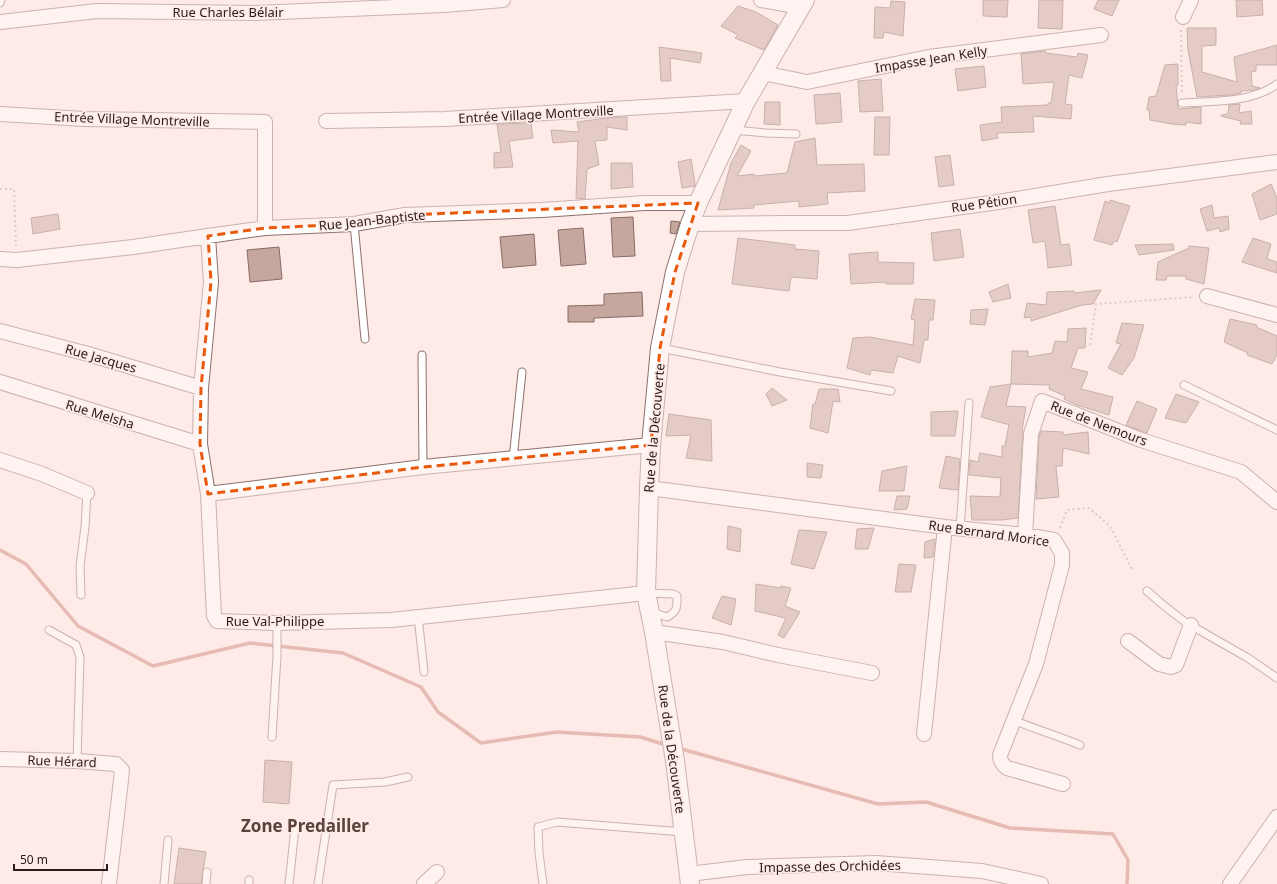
<svg xmlns="http://www.w3.org/2000/svg" width="1277" height="884" viewBox="0 0 1277 884" font-family="'Noto Sans',sans-serif">
  <rect width="100%" height="100%" fill="#feeae6"/>
  <g fill="none" stroke-linecap="round" stroke-linejoin="round">
    <!-- stream -->
    <path stroke="#c78375" stroke-width="3.5" d="M0 550 26 564 78 626 153 666 250 643 343 653 421 687 438 712 481 743 557 732 640 737 666 745
      M678 748 878 804 926 802 1010 828 1113 834 1128 860 1127 884"/>
  </g>
  <!-- building -->
  <path fill="#c5a7a0" stroke="#876b65" d="M983 0H1008L1007 17 983 16Z
    M1039 0H1063L1062 29 1038 28Z
    M1098 0H1119L1112 16 1094 9Z
    M1236 0H1262L1263 15 1237 17Z
    M891 1 905 2 903 36 884 32 883 38H874L875 7 890 8Z
    M738 6 756 12 778 25 764 50 735 38 738 35 721 26Z
    M1187 28H1216V45L1202 46V72L1237 82 1234 57 1277 45V65H1256V71L1251 72 1252 86 1260 88 1255 90 1241 91V93L1231 95 1197 97 1188 50Z
    M659 47 702 53 700 63 670 58 671 81H661Z
    M1045 51 1046 53 1077 57 1078 53 1088 55 1082 78 1069 75 1065 104 1072 105 1071 119 1033 116 1034 132 997 133 998 138 982 141 980 125 1002 122 1001 107 1048 105V103H1051L1054 82 1023 84 1021 54Z
    M1178 64V85H1176L1178 109 1201 107V124L1186 122V125L1172 124 1150 120 1149 110H1147L1149 97 1156 96 1165 65Z
    M984 66 986 87 958 91 955 69Z
    M881 79 883 111 860 112 858 81Z
    M840 93 842 122 816 124 814 95Z
    M765 102H780V125L764 124Z
    M1240 104 1239 113 1251 111 1252 124H1240L1241 121 1221 116V115L1228 114 1229 105Z
    M615 117H627V130L607 127V140L595 141 599 165 587 169 585 199 576 198 578 141 553 143 551 130 579 132 577 122Z
    M875 117H890L889 155H874Z
    M531 123 533 138 509 141 513 167 494 168V153L501 152 497 124Z
    M815 138 817 165 864 164 865 191 827 193 828 204 799 207V201L754 205V208L718 210 731 163 741 145 751 151 737 176 754 174V176L787 173 795 142Z
    M950 155 954 185 939 187 935 157Z
    M691 159 695 184V186L682 188 678 162Z
    M611 163H632L633 187 611 189Z
    M1271 184 1277 198V214L1260 220 1252 194Z
    M1110 200 1130 206 1117 242 1114 241 1112 245 1094 240 1105 201 1110 203Z
    M1212 205 1214 218 1228 216 1229 229 1220 232 1219 228 1207 231 1200 209Z
    M1055 206 1061 245 1069 244 1072 265 1048 268 1045 241 1033 243 1028 210Z
    M58 214 60 229 33 234 31 218Z
    M633 217 635 256 613 257 611 218Z
    M671 221 680 222 676 234 670 233Z
    M583 228 586 264 561 266 558 230Z
    M960 229 964 257 934 261 931 233Z
    M534 234 536 265 503 268 500 237Z
    M738 238 795 245V249L819 251 817 279 791 277 789 291 732 284Z
    M1253 238 1271 244 1267 259 1277 262V273L1242 262Z
    M1173 244 1174 250 1139 255 1135 245Z
    M1189 246 1209 248 1204 284 1186 279V276H1167L1166 280H1156L1158 262 1189 248Z
    M279 247 282 279 250 282 247 250Z
    M878 252V262L914 263 913 284H886V282L851 284 849 254Z
    M1008 284 1011 298 993 302 989 292Z
    M1101 290 1093 304 1082 305 1031 321V317L1024 318 1027 303 1046 305 1047 292 1074 291V293Z
    M642 292 643 316 594 318V322H568V306L604 305V294Z
    M915 299 935 300 933 320H929L928 340H924L920 363 898 356 893 373 871 370 870 375 847 368 853 338 870 337 913 345 915 320 911 319Z
    M988 309 985 325 970 324 971 310Z
    M1230 319 1257 325 1256 327 1277 336V355L1272 364 1247 355 1248 353 1224 342Z
    M1122 323 1144 325 1134 358 1122 375 1108 368 1121 344 1116 343Z
    M1086 328 1085 348H1078L1071 368 1088 372 1081 389 1113 397 1109 415 1077 405 1064 399 1065 396 1049 389 1050 385 1011 384 1006 406 1026 407 1022 430H1023L1018 518 1002 520H972L970 496 1000 497 1001 478 969 475 970 460 978 462 980 453 1002 457V446H1005L1009 424H1006L981 417 990 387 1011 384 1012 351H1028V357L1052 353 1055 341 1067 342 1068 329Z
    M772 388 787 400 772 406 766 394Z
    M819 389H838L840 402 833 401 828 433 810 428 813 404H815Z
    M1176 394 1199 402 1186 423 1165 418Z
    M1137 401 1157 409 1147 433 1126 425Z
    M958 411 955 436H931V412Z
    M669 414 711 420 712 461 686 458 691 435 666 436Z
    M1041 431 1063 432V435L1088 432 1089 454 1063 448 1062 466H1056L1059 497 1036 499 1039 436Z
    M946 456 960 459 958 490 939 488Z
    M807 463 823 465 821 478 807 477Z
    M907 466 904 491H879L882 471Z
    M897 496H910L907 509 894 510Z
    M728 526 741 529 740 552 727 549Z
    M874 528 868 549H855L857 529Z
    M799 530 827 532 814 569 791 564Z
    M935 539 933 557 924 558 925 542Z
    M899 564 916 565 911 592H895Z
    M756 584 781 588V586L791 588 785 606 800 612 784 638 778 635 786 618 755 611Z
    M722 596 736 599 731 625 712 618Z
    M265 760 292 762 289 804 263 802Z
    M179 848 206 852 201 884H174Z"/>
  <g fill="none" stroke-linecap="round" stroke-linejoin="round">
    <!-- service casing -->
    <g stroke="#8d716b" stroke-width="9">
      <path id="service" d="M0 3 1 0
        M1182 103C1212 101 1253 103 1277 84
        M733 130 766 133 796 134
        M354 224 365 339
        M661 348 780 372 891 391
        M422 355 423 467
        M1184 385 1277 430
        M513 459 522 372
        M960 528 969 403
        M1147 591 1162 604 1185 622 1248 658 1277 678
        M647 593 673 594 677 596C677 607 678 611 667 617L652 612
        M81 595 80 566 85 527 87 493
        M418 616 424 672
        M49 630 76 645 80 657 77 761
        M1013 720C1035 729 1058 736 1080 745
        M272 737 277 656V623
        M164 884 168 840
        M206 884 207 872
        M249 884V880
        M289 884 295 828
        M318 884 333 785 385 782 408 777
        M543 884 539 853 538 827 557 822 683 832"/>
    </g>
    <!-- minor casing -->
    <g stroke="#8d716b" stroke-width="16">
      <path id="minor" d="M761 0 801 7
        M1183 17 1191 0
        M0 22 97 11 256 13 444 5 503 0
        M763 73 807 82 929 57 1101 35
        M0 114 84 119 265 122V228
        M326 121 445 119 746 101
        M690 224 787 223H848L998 202 1108 184 1277 162
        M208 236 211 282 201 388 200 444 208 494 214 616 217 621 277 623 391 620 646 593
        M0 259 17 260 133 247 208 236 265 228 354 224 405 215 542 210 645 203H698
        M1207 296 1277 315
        M0 331 88 354 201 388
        M0 382 200 444
        M0 460 42 474 87 493
        M649 488 945 527 1025 535 1054 540 1062 553V565L1036 664 1000 755C1000 761 1002 764 1007 768L1063 784
        M208 494 423 467 651 445
        M1025 535 1031 434 1042 401 1141 440 1241 472 1277 502
        M654 632 723 642 778 655 872 673
        M1128 641 1159 664 1171 667 1176 665 1191 625
        M924 734 945 527
        M0 759 77 761 116 764 122 770 121 780 109 884
        M689 874 747 867 876 863 982 871 1041 884
        M424 884 437 872
        M1230 884 1277 817"/>
    </g>
    <!-- tertiary casing -->
    <g stroke="#8d716b" stroke-width="20">
      <path id="tertiary" d="M690 884 675 761 654 632 646 593 649 488 651 445 660 348 675 272 690 224 698 203 746 101 805 0"/>
    </g>
    <!-- path -->
    <path stroke="#b9a7a4" stroke-width="2" stroke-dasharray="2 3" stroke-linecap="butt" d="M1181 30 1182 94
      M0 189H14L16 246
      M1090 345 1096 304 1194 297
      M1060 528 1067 510 1089 508 1110 526 1132 569"/>
    <!-- service -->
    <use href="#service" stroke="#fff" stroke-width="7"/>
    <!-- minor -->
    <use href="#minor" stroke="#fff" stroke-width="14"/>
    <!-- tertiary -->
    <use href="#tertiary" stroke="#fff" stroke-width="18"/>
  </g>
  <!-- marked area -->
  <path d="M0 0H1277V884H0ZM698 203 675 272 660 348 651 445 423 467 208 494 200 444 201 388 211 282 208 236 265 228 354 224 405 215Z" fill="#feeae6" fill-opacity=".55" fill-rule="evenodd"/>
  <path fill="none" stroke="#e8590c" stroke-width="3" stroke-dasharray="8 5" stroke-linejoin="round" d="M698 203 675 272 660 348 651 445 423 467 208 494 200 444 201 388 211 282 208 236 265 228 354 224 405 215Z"/>
  <g text-anchor="middle" stroke-width="3.5" stroke-linejoin="round" paint-order="stroke">
    <!-- street labels -->
    <g font-size="13" fill="#281d1a" stroke="#feeae6">
      <text x="228" y="17">Rue Charles Bélair</text>
      <text transform="translate(931 59) rotate(-9)" y="5">Impasse Jean Kelly</text>
      <text transform="translate(536 114) rotate(-3)" y="5">Entrée Village Montreville</text>
      <text transform="translate(132 119) rotate(2)" y="5">Entrée Village Montreville</text>
      <text transform="translate(984 203) rotate(-8)" y="5">Rue Pétion</text>
      <text transform="translate(372 220) rotate(-6)" y="5">Rue Jean-Baptiste</text>
      <text transform="translate(101 358) rotate(16)" y="5">Rue Jacques</text>
      <text transform="translate(100 414) rotate(17)" y="5">Rue Melsha</text>
      <text transform="translate(1099 423) rotate(21)" y="5">Rue de Nemours</text>
      <text transform="translate(654 428) rotate(-85)" y="5">Rue de la Découverte</text>
      <text transform="translate(989 533) rotate(8)" y="5">Rue Bernard Morice</text>
      <text x="275" y="626">Rue Val-Philippe</text>
      <text transform="translate(672 749) rotate(82)" y="5">Rue de la Découverte</text>
      <text transform="translate(62 761) rotate(2)" y="5">Rue Hérard</text>
      <text transform="translate(830 866) rotate(-1)" y="5">Impasse des Orchidées</text>
    </g>
    <!-- district labels -->
    <g font-size="17" font-weight="bold" fill="#5c423d" stroke="#feeae6">
      <text x="305" y="832">Zone Predailler</text>
    </g>
  </g>
  <!-- scale -->
  <path d="M14 864v6h93v-6" fill="none" stroke="#281d1a" stroke-width="2"/>
  <text x="20" y="864" font-size="12" fill="#281d1a" stroke="#feeae6" stroke-width="3" paint-order="stroke">50 m</text>
</svg>
